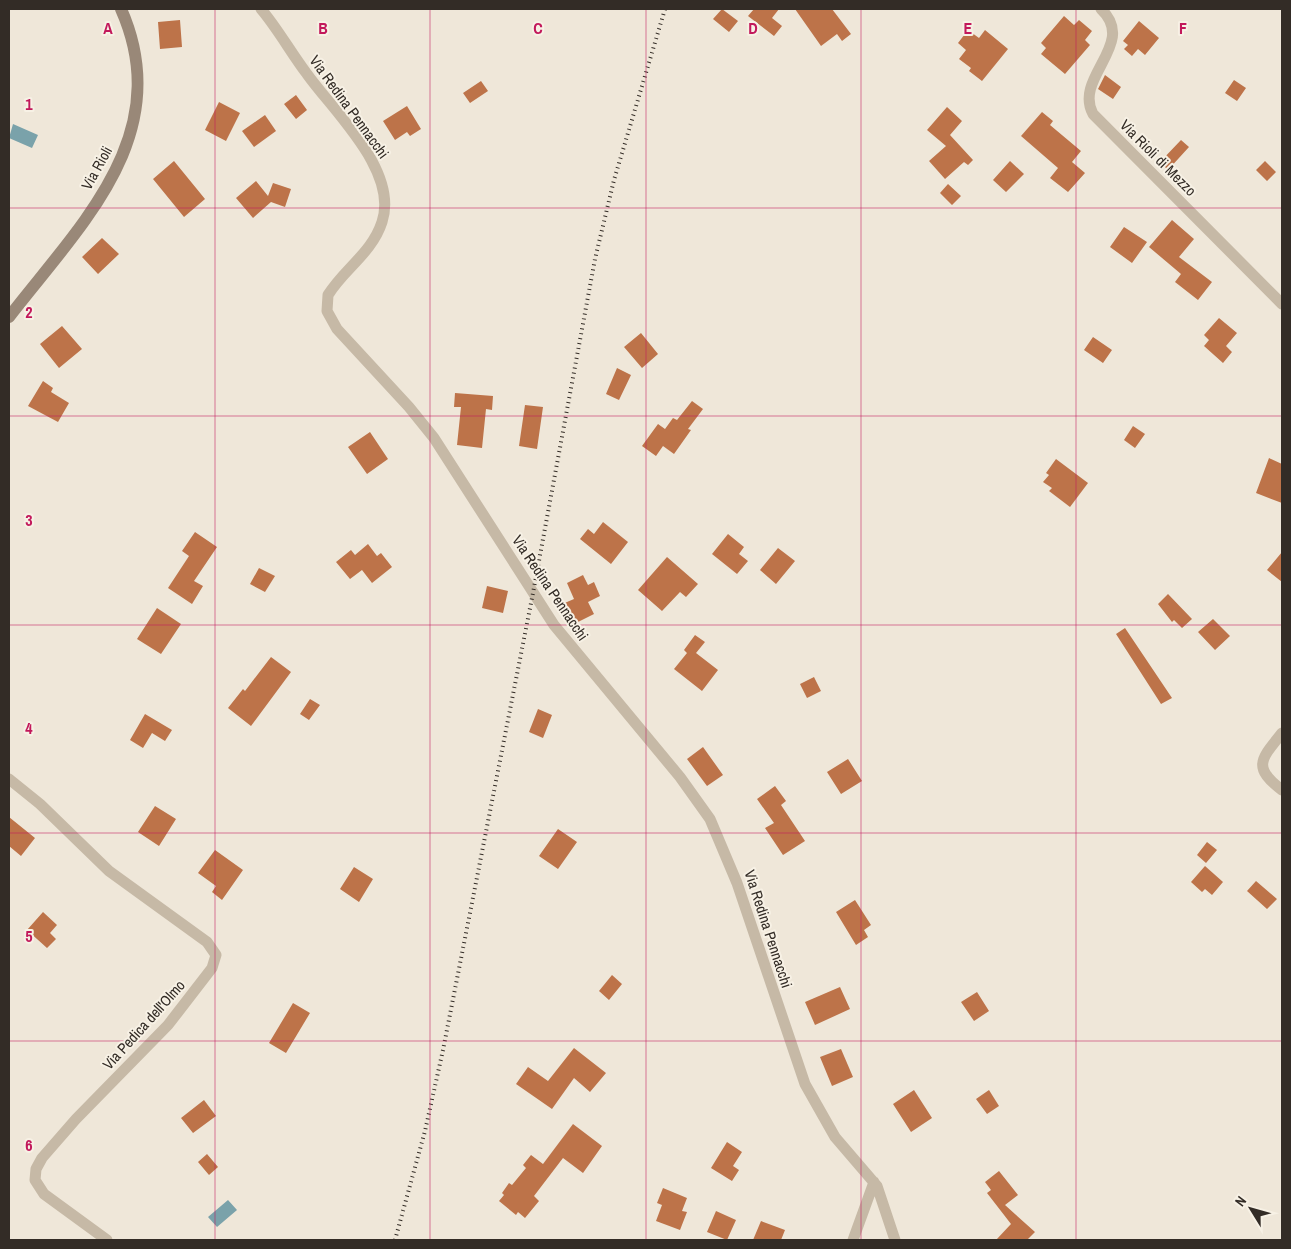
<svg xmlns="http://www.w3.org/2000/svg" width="1291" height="1249" viewBox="0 0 1291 1249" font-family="'Archivo Narrow',sans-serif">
  <rect width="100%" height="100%" fill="#efe7d9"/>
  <!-- water -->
  <path fill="#7aa2aa" d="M13 124 38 135 32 148 9 138Z
    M228 1200 237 1210 217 1227 208 1217Z"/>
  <!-- building -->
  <path fill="#bd7349" d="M722 9 738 21 729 32 713 19Z
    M754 9H779L772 18 782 26 774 36 748 16Z
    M795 9H832L851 34 842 41 837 34 821 46Z
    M1064 16 1074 25 1079 20 1092 31 1085 40 1090 45 1065 74 1041 54 1046 48 1041 43Z
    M180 20 182 47 160 49 158 22Z
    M1139 21 1159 38 1145 55 1138 49 1132 56 1124 49 1128 45 1123 41Z
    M968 30 979 38 985 30 1008 49 982 81 969 71 971 68 959 59 966 50 958 43Z
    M1105 75 1121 87 1113 99 1098 89Z
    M1234 80 1246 88 1237 101 1225 93Z
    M481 81 488 91 470 103 463 93Z
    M296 95 307 110 296 119 284 104Z
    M219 102 240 113 226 141 205 130Z
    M407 106 421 129 410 136 407 132 395 140 383 121Z
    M947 107 962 121 950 135 973 160 968 165 964 162 945 179 929 161 946 146 927 130Z
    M1042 112 1053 121 1050 125 1081 151 1072 162 1085 173 1068 192 1050 178 1058 168 1021 136Z
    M265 115 276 131 254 147 242 131Z
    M1181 140 1189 147 1168 170 1160 162Z
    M174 161 205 199 184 217 153 179Z
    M1010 161 1024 174 1006 192 993 180Z
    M1265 161 1276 172 1267 181 1256 170Z
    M256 181 268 196 273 183 291 189 285 207 271 202 253 218 236 198Z
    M948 184 961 196 952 205 940 193Z
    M1172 220 1194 239 1179 257 1212 282 1198 300 1175 282 1181 274 1149 247Z
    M1124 227 1147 242 1132 263 1110 247Z
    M102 238 119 254 98 274 82 257Z
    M1219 318 1237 333 1226 346 1232 352 1223 363 1204 346 1209 340 1204 335Z
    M62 326 82 349 59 368 40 344Z
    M641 333 658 354 642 368 624 347Z
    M1093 337 1112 350 1103 363 1084 350Z
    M617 368 631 375 619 400 606 394Z
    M43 381 53 388 51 392 69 403 58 422 28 406Z
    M455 393 493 396 492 410 486 409 482 448 457 445 461 407H454Z
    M692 401 703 409 688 429 691 430 674 454 663 446 656 456 642 446 658 424 665 429 673 418 677 420Z
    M525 405 543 407 537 449 519 446Z
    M1133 426 1145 434 1135 448 1124 440Z
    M370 432 388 459 367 474 348 447Z
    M1269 458 1282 464V503L1256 493Z
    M1056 459 1088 483 1070 507 1049 491 1052 488 1043 482 1049 475 1046 473Z
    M603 522 628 542 611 564 580 539 588 529 594 534Z
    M195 532 217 547 194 581 203 586 192 604 168 588 189 556 182 551Z
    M728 534 744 547 739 554 748 561 737 574 712 554Z
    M368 544 377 556 381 553 392 567 372 583 362 570 350 579 336 562 351 550 355 555Z
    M778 548 795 561 776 584 760 570Z
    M1282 552V582L1267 570Z
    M667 557 698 584 686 597 680 592 662 611 638 590Z
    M259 568 275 576 265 592 250 584Z
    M583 575 588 585 594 582 600 596 588 602 594 614 570 626 560 605 574 599 567 583Z
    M487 586 508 591 503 613 482 608Z
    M1168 594 1192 619 1182 628 1174 620 1172 622 1158 604Z
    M157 608 181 624 161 654 137 639Z
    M1213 619 1230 636 1215 650 1198 632Z
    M1125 628 1172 698 1161 704 1116 634Z
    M695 635 705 642 696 653 718 670 702 691 674 669 687 653 684 650Z
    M271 657 291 672 251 726 228 708 243 689 245 691Z
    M814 677 821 691 807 698 800 684Z
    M310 699 320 705 309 720 300 714Z
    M538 709 552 715 543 738 529 732Z
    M145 714 172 730 165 741 152 733 143 748 130 740Z
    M703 747 723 775 707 786 687 759Z
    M848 759 862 781 841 794 827 772Z
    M775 786 786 801 781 805 805 841 783 855 765 828 774 823 757 799Z
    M155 806 176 819 159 846 138 832Z
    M9 817 35 838 21 856 9 846Z
    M558 829 577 842 558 869 539 856Z
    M1207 842 1217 850 1206 863 1197 855Z
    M215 850 243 870 222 900 212 892 216 886 198 873Z
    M1205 866 1223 882 1212 895 1205 889 1202 892 1191 882Z
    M354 867 373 879 359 902 340 889Z
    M1256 881 1277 899 1267 909 1247 891Z
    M855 900 871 925 864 930 868 937 856 945 836 912Z
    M43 912 57 925 50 933 56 939 47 948 27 930Z
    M612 975 622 984 609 1000 599 991Z
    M840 987 850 1009 815 1025 805 1002Z
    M977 992 989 1011 974 1021 961 1002Z
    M293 1003 310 1013 286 1053 269 1043Z
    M574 1048 606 1073 590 1092 574 1078 552 1109 516 1084 528 1067 548 1081Z
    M841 1049 853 1077 832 1086 820 1057Z
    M914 1090 932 1118 911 1132 893 1104Z
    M989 1090 999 1106 987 1114 976 1099Z
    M204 1100 216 1116 193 1133 181 1118Z
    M573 1124 602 1146 583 1173 563 1158 534 1196 539 1201 525 1218 518 1212 516 1215 499 1201 504 1195 502 1193 509 1183 512 1185 526 1168 523 1165 531 1155 543 1164Z
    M727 1142 742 1152 733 1166 739 1170 732 1181 711 1168Z
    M207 1154 218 1167 209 1175 198 1162Z
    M999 1171 1018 1195 1005 1205 1035 1232 1027 1240H996L1011 1224 987 1193 991 1190 985 1182Z
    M663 1188 687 1198 682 1211 687 1212 680 1230 656 1221 662 1205 657 1203Z
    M716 1211 736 1220 727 1240 707 1232Z
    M761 1221 785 1230 781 1240H753Z"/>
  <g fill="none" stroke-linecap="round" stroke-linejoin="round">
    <!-- street -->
    <path stroke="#c6b9a6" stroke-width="11" d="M261 9C278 29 291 53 307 74 334 112 399 171 382 222 372 253 344 269 328 295L327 311 337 329 409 407 434 438 554 625 680 777 710 819 737 883 805 1084 835 1137 877 1186 895 1240
      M1101 9C1138 44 1073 77 1093 114L1282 304
      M1282 733C1262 758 1251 767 1282 790
      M9 779 40 804 109 871 207 942 216 955 212 968 168 1025 76 1119 42 1158 36 1169 35 1180 44 1194 107 1240
      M853 1240 874 1182"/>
    <!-- secondary -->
    <path stroke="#998878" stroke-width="12" d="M9 317C80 225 177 135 121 9"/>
    <!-- rail -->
    <path stroke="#332c26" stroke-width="4" stroke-dasharray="1 4" stroke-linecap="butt" d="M395 1240 425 1131 443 1050 533 593 595 259 614 180 665 9"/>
  </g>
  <!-- grid -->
  <path fill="none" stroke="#c2185b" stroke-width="1" stroke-opacity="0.55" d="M215 9V1240M430 9V1240M646 9V1240M861 9V1240M1076 9V1240M9 208H1282M9 416H1282M9 625H1282M9 833H1282M9 1041H1282"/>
  <g text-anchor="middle" stroke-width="4" stroke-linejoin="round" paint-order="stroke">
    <!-- street labels -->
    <g font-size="15" fill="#332c26" stroke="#f7f1e5">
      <text transform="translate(349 107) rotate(54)" y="5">Via Redina Pennacchi</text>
      <text transform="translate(1158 158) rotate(45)" y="5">Via Rioli di Mezzo</text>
      <text transform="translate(97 168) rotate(-61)" y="5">Via Rioli</text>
      <text transform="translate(550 588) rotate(56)" y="5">Via Redina Pennacchi</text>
      <text transform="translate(768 929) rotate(72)" y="5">Via Redina Pennacchi</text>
      <text transform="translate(144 1025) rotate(-48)" y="5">Via Pedica dell'Olmo</text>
    </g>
  </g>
  <g font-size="16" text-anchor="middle" font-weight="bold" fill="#c2185b" stroke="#f7f1e5" stroke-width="4" stroke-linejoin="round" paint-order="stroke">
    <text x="108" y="34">A</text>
    <text x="323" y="34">B</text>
    <text x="538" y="34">C</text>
    <text x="753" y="34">D</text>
    <text x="968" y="34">E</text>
    <text x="1183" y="34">F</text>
    <text x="29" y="110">1</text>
    <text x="29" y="318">2</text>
    <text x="29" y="526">3</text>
    <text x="29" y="734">4</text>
    <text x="29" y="942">5</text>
    <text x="29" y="1151">6</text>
  </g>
  <!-- border -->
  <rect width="1291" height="1249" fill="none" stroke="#332c26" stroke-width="20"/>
  <!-- north arrow -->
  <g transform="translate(1251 1209) rotate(307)" stroke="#f7f1e5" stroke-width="4" paint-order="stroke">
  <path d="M0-4L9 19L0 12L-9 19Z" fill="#332c26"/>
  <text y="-8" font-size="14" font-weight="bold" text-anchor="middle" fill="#332c26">N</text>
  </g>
</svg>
